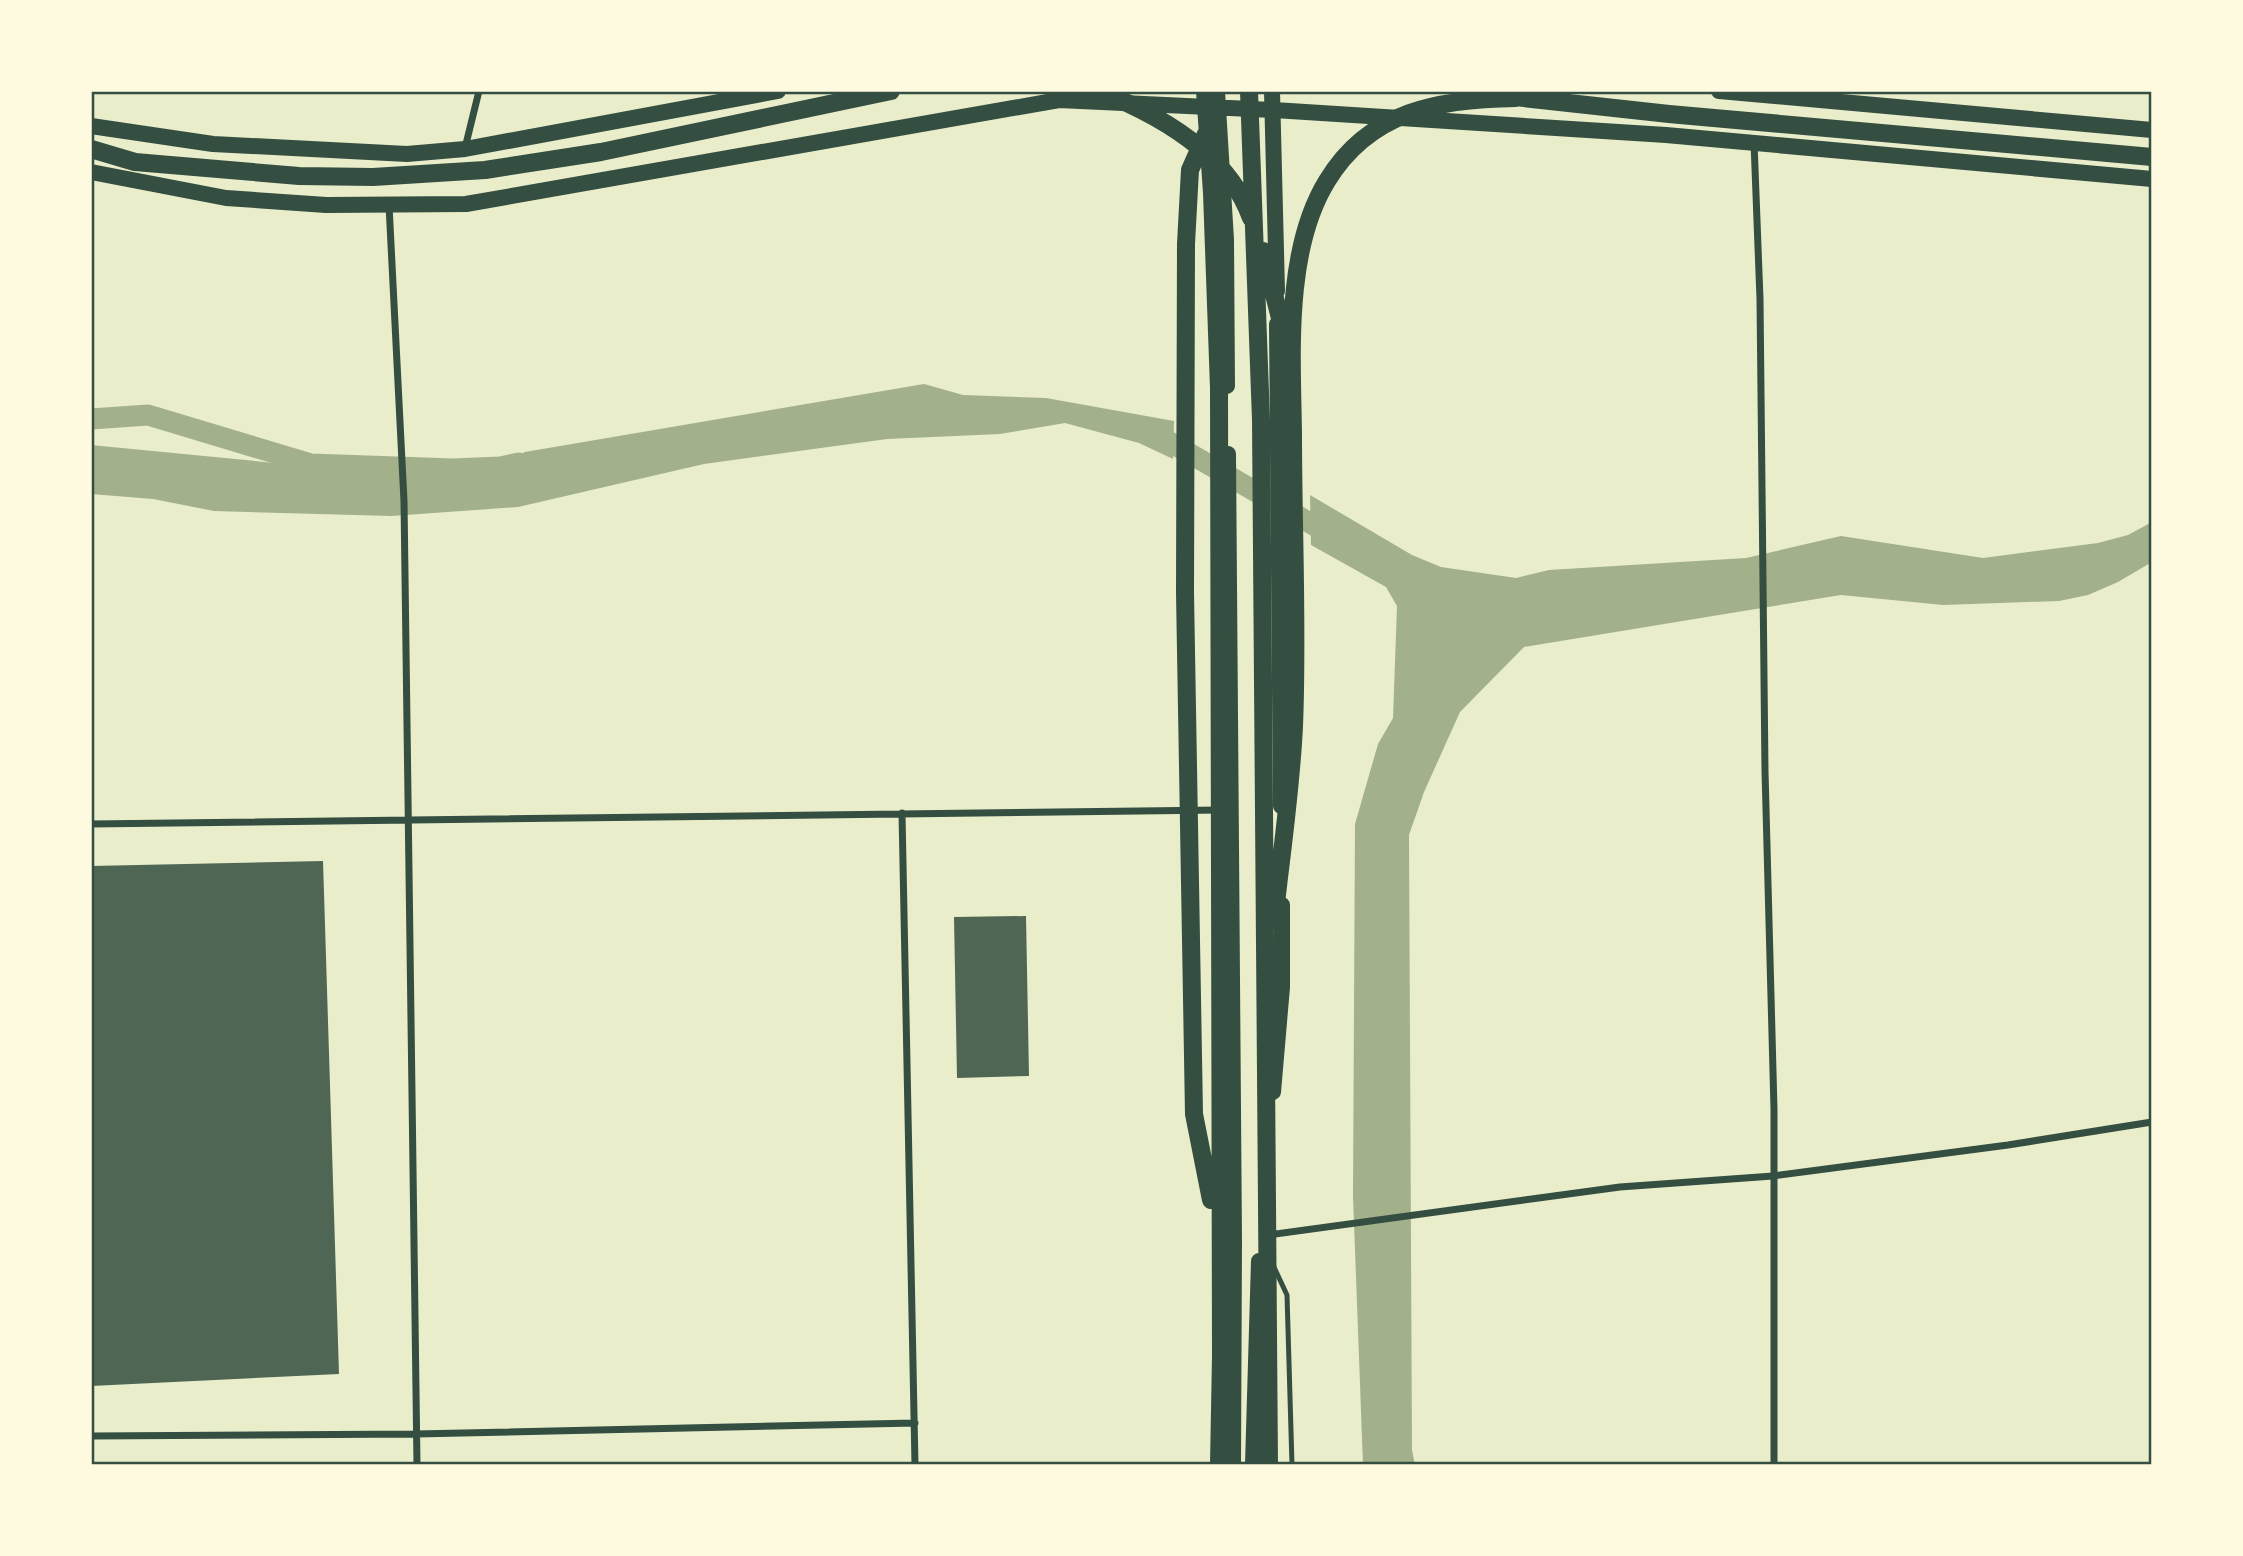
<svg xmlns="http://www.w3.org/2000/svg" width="2243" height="1556" viewBox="0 0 2243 1556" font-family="Raleway,sans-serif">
  <rect width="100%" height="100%" fill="#e9edc9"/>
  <!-- water -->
  <path fill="#a3b18a" d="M924 384 963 395 1046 398 1174 421 1173 459 1139 443 1065 423 1000 434 887 439 704 464 518 507 391 516 214 511 153 499 91 494V445L347 470 380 477 472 476 525 452Z
    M1310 495 1412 555 1441 567 1516 578 1549 570 1746 558 1841 536 1983 558 2098 543 2128 535 2152 522V562L2118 582 2088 595 2059 601 1943 605 1841 595 1524 647 1460 712 1424 792 1409 835 1412 1450 1415 1465H1363L1353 1196 1355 824 1378 744 1393 718 1397 606 1386 587 1311 545Z"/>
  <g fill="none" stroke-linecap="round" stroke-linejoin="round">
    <!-- canal -->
    <path stroke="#a3b18a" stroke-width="21" d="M91 419 148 415 311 464 453 469 500 467 519 463
      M1149 430 1336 538"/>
  </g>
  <!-- building -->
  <path fill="#4f6655" d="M323 861 339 1374 91 1386V866Z
    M1026 916 1029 1076 957 1078 954 917Z"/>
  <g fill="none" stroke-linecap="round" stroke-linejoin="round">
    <!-- service -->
    <path stroke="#344e41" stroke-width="5" d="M1273 1265 1287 1295 1292 1465"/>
    <!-- minor -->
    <path stroke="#344e41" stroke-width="7" d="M1754 142 1760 299 1765 771 1774 1109V1465
      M465 148 479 91
      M389 205 404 501 417 1465
      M902 813 915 1465
      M91 824 1221 810
      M1268 1235 1620 1187 1773 1176 2008 1145 2152 1122
      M91 1436 416 1434 915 1423"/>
    <!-- primary -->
    <path stroke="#344e41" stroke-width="16" d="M1217 91 1226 240 1227 386
      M1272 91 1277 291
      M1719 91 2152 130
      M91 126 213 144 407 154 465 149 778 91
      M91 172 226 198 326 205 466 204 1059 100 1274 110 1666 135 2152 179
      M1277 324 1281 806
      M1228 454 1234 1241 1233 1465
      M1273 1092 1282 987V905
      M1253 1465 1259 1261"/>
    <!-- trunk -->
    <path stroke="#344e41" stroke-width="18" d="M1099 91C1160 115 1228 153 1251 218
      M1205 91 1212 193 1219 388 1221 1356 1219 1465
      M1249 91 1261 420 1269 1465
      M1505 96 1669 114 2152 157
      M1206 134 1190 170 1186 244 1185 593 1194 1114 1211 1200
      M91 149 135 162 299 176 373 177 485 170 601 152 891 91
      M1263 251 1287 346
      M1274 921C1281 856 1291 791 1294 726 1298 629 1293 531 1293 435 1292 355 1284 251 1327 181 1370 110 1440 99 1516 98"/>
  </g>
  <!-- border -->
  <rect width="2243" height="1556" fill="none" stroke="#fefae0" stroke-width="186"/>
  <rect x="93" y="93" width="2057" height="1370" fill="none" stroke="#344e41" stroke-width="2.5"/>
</svg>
